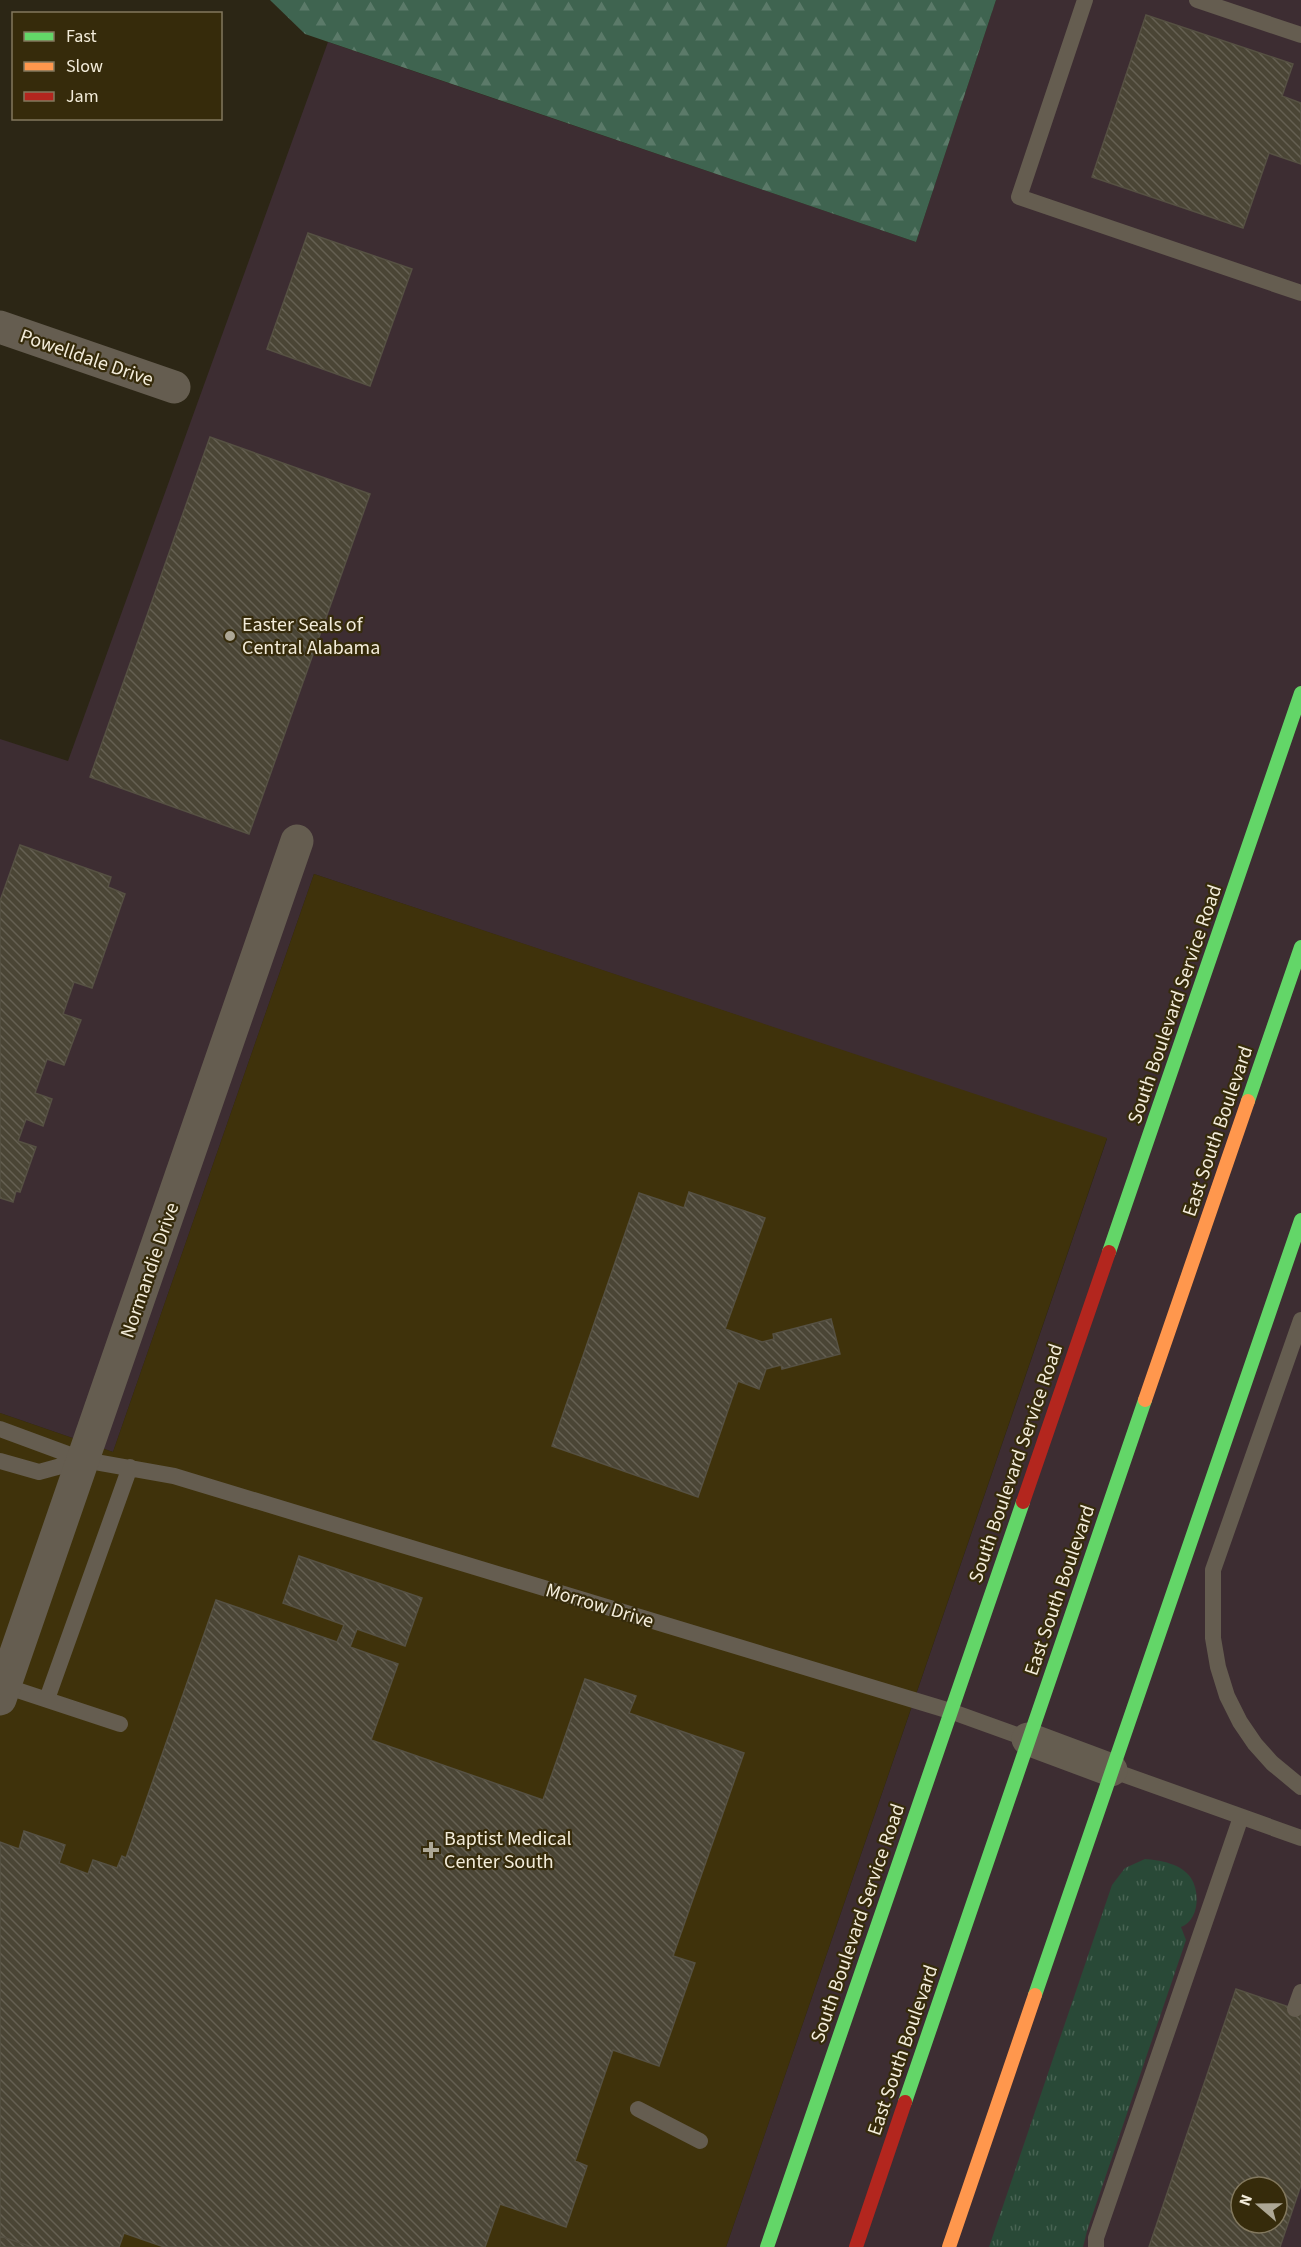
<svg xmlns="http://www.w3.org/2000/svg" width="1301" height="2247" viewBox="0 0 1301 2247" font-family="'Source Sans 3',sans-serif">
  <defs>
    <pattern id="grass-tufts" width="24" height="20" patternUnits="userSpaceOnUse" patternTransform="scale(1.5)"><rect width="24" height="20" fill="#294937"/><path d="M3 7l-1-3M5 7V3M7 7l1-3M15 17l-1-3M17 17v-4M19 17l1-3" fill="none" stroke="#486353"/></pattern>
    <pattern id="forest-firs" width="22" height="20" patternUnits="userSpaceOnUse" patternTransform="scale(1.5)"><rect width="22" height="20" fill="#3f6450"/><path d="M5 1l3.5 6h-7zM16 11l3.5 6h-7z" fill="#5b7a69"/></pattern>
    <pattern id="building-back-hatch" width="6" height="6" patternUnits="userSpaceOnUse" patternTransform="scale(1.5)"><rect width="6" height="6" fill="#4a4535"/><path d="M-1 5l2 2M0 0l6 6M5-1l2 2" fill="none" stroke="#656052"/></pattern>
  </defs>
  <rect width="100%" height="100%" fill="#2c2615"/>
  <!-- commercial -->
  <path fill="#3d2d32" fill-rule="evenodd" d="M996 0H1301V2247H726L1107 1139 314 874 113 1452 0 1413V739L68 761 328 42 916 242ZM1241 2187H1277V2223H1241Z"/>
  <!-- built -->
  <path fill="#3f320b" d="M314 874 1107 1138 726 2247H0V1413L113 1452Z"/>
  <!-- grass -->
  <path fill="url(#grass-tufts)" d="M1145 1859C1160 1860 1182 1864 1191 1878 1201 1894 1198 1921 1181 1927L1186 1940 1087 2231 1083 2247H989L1112 1885 1125 1868Z"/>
  <!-- forest -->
  <path fill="url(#forest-firs)" d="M270 0H996L916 242 305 34Z"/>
  <!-- building -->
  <path fill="url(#building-back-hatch)" stroke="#565143" stroke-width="1.5" fill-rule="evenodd" d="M1146 15 1293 64 1282 96 1301 103V164L1269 153 1243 228 1092 177Z
    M308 233 412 269 370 386 267 349Z
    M210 437 370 494 249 834 90 777Z
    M20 845 111 877 108 887 125 894 92 988 74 982 63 1014 81 1020 64 1065 47 1059 35 1093 52 1099 43 1126 26 1119 18 1141 36 1147 20 1192 16 1191 13 1202 0 1198V901Z
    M689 1192 765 1218 725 1329 762 1342 774 1339 773 1334 831 1319 840 1354 782 1369 781 1365 766 1369 759 1389 738 1381 698 1497 552 1446 639 1193 684 1208Z
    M299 1556 422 1598 405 1646 357 1629 350 1647 398 1664 371 1740 543 1800 585 1679 636 1696 629 1713 744 1753 673 1956 695 1963 659 2066 613 2050 575 2161 587 2166 566 2227 500 2204 485 2247H164L124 2233 119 2247H32L0 2236V1842L19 1849 24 1831 65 1845 59 1863 88 1874 93 1860 117 1868 122 1856 126 1858 216 1600 337 1642 344 1625 283 1603Z
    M1236 1989 1301 2011V2185L1280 2247H1149ZM1241 2187H1277V2223H1241Z
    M0 2236 32 2247H0Z"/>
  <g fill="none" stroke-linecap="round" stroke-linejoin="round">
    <!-- lane -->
    <path stroke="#655d50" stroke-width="16" d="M1085 0 1019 197 1301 293
      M1197 0 1301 35
      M1301 1320 1213 1570V1638L1218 1667 1227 1696 1240 1722 1255 1744 1272 1763 1301 1787
      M0 1429 84 1460 174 1476 950 1711 1028 1739
      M0 1461 39 1472 83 1460
      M5 1686 120 1724
      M47 1699 130 1467
      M1111 1770 1301 1838
      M1295 2009 1301 1992
      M638 2109 700 2141
      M1096 2247V2238L1241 1817"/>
    <!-- street -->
    <path stroke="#655d50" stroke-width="33" d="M0 327 174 387
      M0 1699 297 841
      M1028 1739 1111 1770"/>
    <!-- fast -->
    <path stroke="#63d668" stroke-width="14" d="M1248 1101 1301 947
      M1109 1252 1301 693
      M1035 1995 1301 1220
      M905 2102 1145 1400
      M767 2247 1023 1502"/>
    <!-- slow -->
    <path stroke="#ff974d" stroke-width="14" d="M1145 1400 1248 1101
      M949 2247 1035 1995"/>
    <!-- jam -->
    <path stroke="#b3261e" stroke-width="14" d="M1023 1502 1109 1252
      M856 2247 905 2102"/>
  </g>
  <!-- markers -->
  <g fill="#ada795" stroke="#362b0b" stroke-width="2">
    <circle cx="230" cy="636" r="6"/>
    <path d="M428 1841h6v6h6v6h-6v6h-6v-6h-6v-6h6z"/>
  </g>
  <g text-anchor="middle" stroke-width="4.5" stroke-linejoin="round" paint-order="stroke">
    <!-- street labels -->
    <g font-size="20" fill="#f3ecda" stroke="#362b0b">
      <text transform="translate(87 357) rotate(19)" y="7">Powelldale Drive</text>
      <text transform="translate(1174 1004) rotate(-71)" y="7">South Boulevard Service Road</text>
      <text transform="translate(1217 1131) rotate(-71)" y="7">East South Boulevard</text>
      <text transform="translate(149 1270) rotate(-71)" y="7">Normandie Drive</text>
      <text transform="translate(1015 1463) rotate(-71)" y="7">South Boulevard Service Road</text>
      <text transform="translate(1059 1590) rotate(-71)" y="7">East South Boulevard</text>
      <text transform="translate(600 1605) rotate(17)" y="7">Morrow Drive</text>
      <text transform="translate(857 1923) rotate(-71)" y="7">South Boulevard Service Road</text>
      <text transform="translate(902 2050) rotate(-71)" y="7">East South Boulevard</text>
    </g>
    <!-- poi labels -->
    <g font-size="20" fill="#f3ecda" stroke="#362b0b" text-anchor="start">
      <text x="242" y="631">Easter Seals of<tspan x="242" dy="23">Central Alabama</tspan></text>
      <text x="444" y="1845">Baptist Medical<tspan x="444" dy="23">Center South</tspan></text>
    </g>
  </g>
  <!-- legend -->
  <rect x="12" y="12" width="210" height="108" fill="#362b0b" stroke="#82785e" stroke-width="1.5"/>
  <rect x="24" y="32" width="30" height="9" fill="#63d668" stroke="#82785e" stroke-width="1.5"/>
  <text x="66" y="42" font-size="18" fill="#f3ecda">Fast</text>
  <rect x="24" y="62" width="30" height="9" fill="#ff974d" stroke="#82785e" stroke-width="1.5"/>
  <text x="66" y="72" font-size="18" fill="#f3ecda">Slow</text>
  <rect x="24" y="92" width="30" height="9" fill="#b3261e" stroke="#82785e" stroke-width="1.5"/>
  <text x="66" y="102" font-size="18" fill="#f3ecda">Jam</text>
  <!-- north arrow -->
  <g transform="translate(1259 2205) rotate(290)"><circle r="28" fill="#362b0b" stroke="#82785e" stroke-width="1.5"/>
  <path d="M0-4.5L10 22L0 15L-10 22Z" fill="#ada795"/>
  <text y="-9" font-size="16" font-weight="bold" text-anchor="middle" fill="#f3ecda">N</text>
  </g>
</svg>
